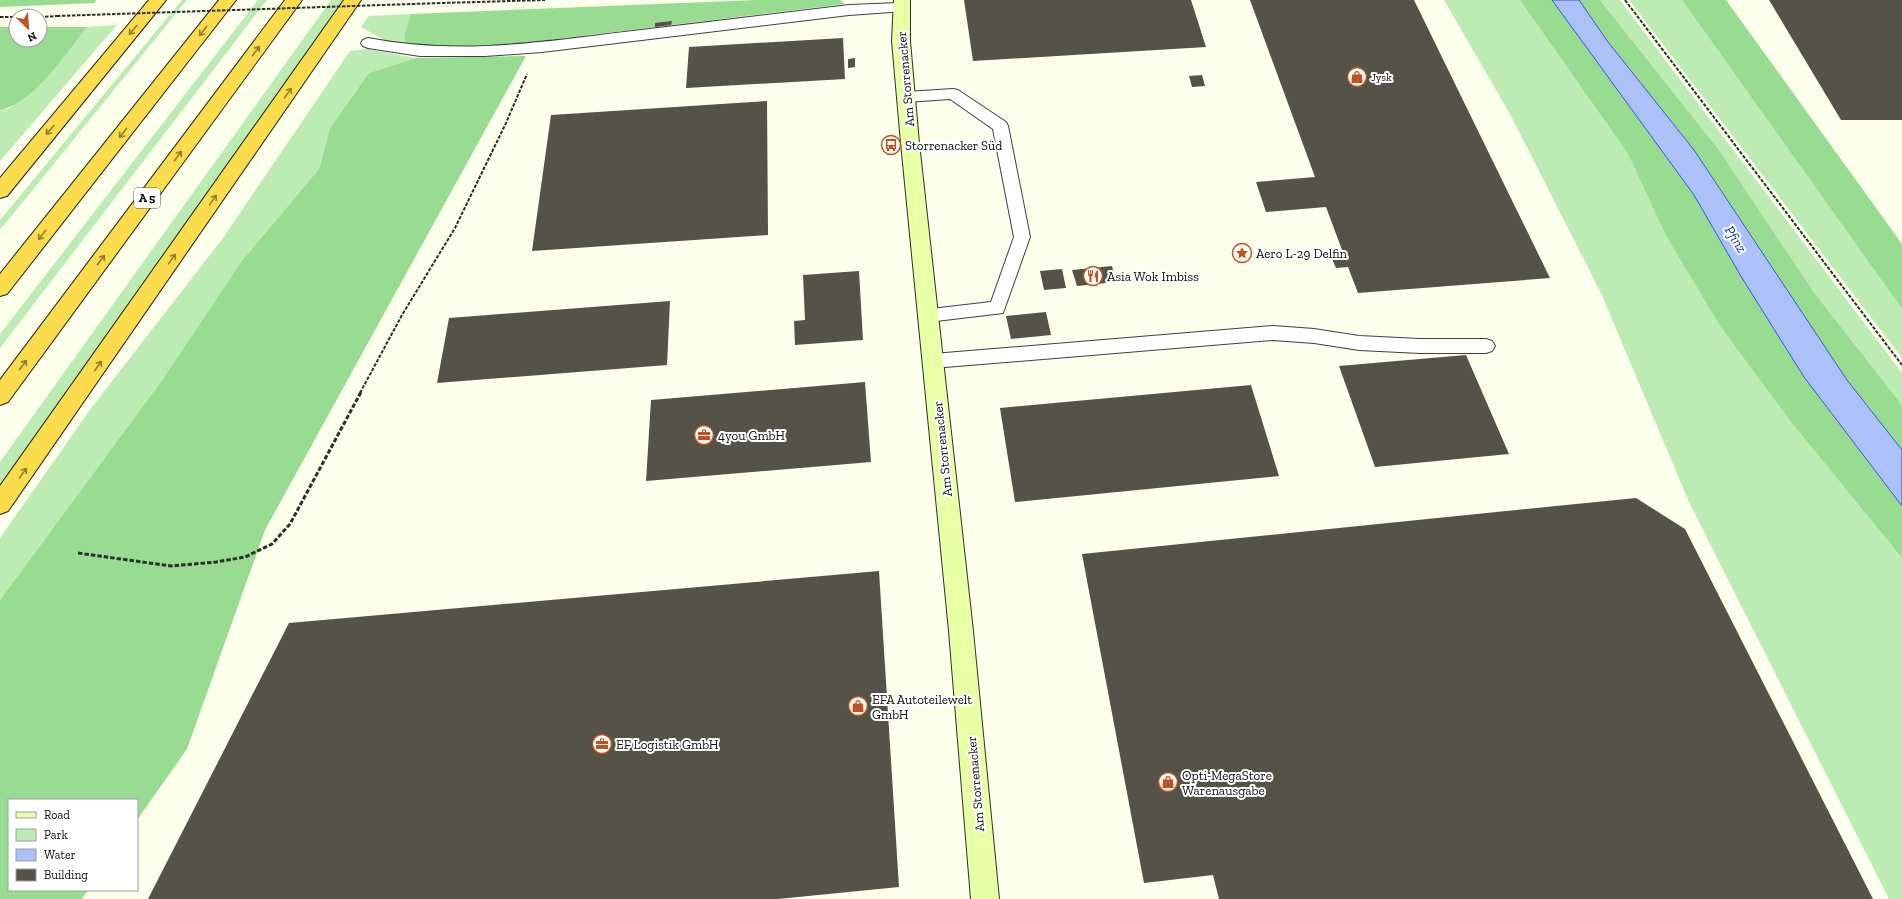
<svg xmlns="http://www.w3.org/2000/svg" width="1902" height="899" viewBox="0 0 1902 899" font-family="'Zilla Slab',serif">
  <rect width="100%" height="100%" fill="#fcffeb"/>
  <!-- green -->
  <path fill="#bcebb3" d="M182 0H187L0 230V220Z
    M258 0H267L0 348V334Z
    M331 0H344L0 487V462Z
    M1444 0H1520L1628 154 1666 236 1720 326 1791 422 1902 558V899H1889L1689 502 1601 293 1511 116Z
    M1600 0H1620L1902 373V405L1816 295 1719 150Z
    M1629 0H1682L1902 309V358Z
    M411 14 405 32V44C389 45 374 34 361 27L369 16Z
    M117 25 0 161V110L10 108 60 60 87 27Z
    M367 49 416 58 369 73 330 128 319 169 241 262 160 383 0 600V538L92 407 223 238 350 51Z"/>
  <!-- forest -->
  <path fill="#98dc92" d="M0 0H96L95 3 0 7Z
    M757 0H840L845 4 506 45 439 49 405 44V32L411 14Z
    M1520 0H1552L1694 195 1742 278 1804 377 1902 506V558L1791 422 1720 326 1666 236 1628 154Z
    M1579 0H1600L1719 150 1816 295 1902 405V450L1847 380 1694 150 1608 42Z
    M1682 0H1726L1902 244V309Z
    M0 27H16V40H40V27H87C66 53 34 103 0 110Z
    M526 56 265 530 187 749 137 820V800H9V890H88L82 899H0V600L160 383 241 262 319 169 330 128 369 73 416 58Z"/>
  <!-- water -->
  <path fill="#adc1f9" stroke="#3157d3" d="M1552 0H1579L1608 42 1694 150 1847 380 1902 450V506L1804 377 1742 278 1694 195Z"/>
  <!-- building -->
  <path fill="#555248" d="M964 0H1191L1206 47 973 61Z
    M1250 0H1414L1550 278 1358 293 1348 267 1336 268 1332 259 1345 258 1326 207 1266 212 1256 182 1315 177Z
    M1769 0H1902V120H1841Z
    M672 21 671 25 655 27V23Z
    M843 38 845 79 686 88 689 47Z
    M855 58V67L848 68V59Z
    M1202 75 1205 86 1192 87 1189 76Z
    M767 101 768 235 532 251 551 115Z
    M1112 266 1116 282 1077 286 1072 270Z
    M1062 269 1066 288 1044 290 1040 271Z
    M859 271 863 340 795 345 794 321 805 320 803 275Z
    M670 301 667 365 437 383 449 318Z
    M1046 312 1051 335 1011 339 1006 316Z
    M1466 355 1509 454 1375 467 1339 366Z
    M865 382 871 462 646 481 651 400Z
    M1251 385 1279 476 1015 502 1000 408Z
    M1636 498 1685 529 1873 899H1219L1213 875 1144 883 1082 554Z
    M879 571 899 887 778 899H148L289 623Z"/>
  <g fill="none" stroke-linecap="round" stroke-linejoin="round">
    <!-- lane casing -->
    <g stroke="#3f3f3f" stroke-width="2">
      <path id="lane" d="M900 3 905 5 907 8 905 11 849 15 542 52 485 56H420L368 48 363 46 361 43 363 40 368 38C456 55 536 43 624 32 699 23 774 14 849 5Z
        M953 89 958 90 1006 122 1008 126 1030 237 1003 313 928 322 922 320 919 315 922 310 991 302 1014 237 993 129 950 99 906 102 901 101 898 97 901 93 906 92Z
        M1273 326 1314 329 1359 336 1420 339H1486L1492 341 1495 346 1492 351 1486 353H1420L1359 350 1314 343 1273 340 933 368 927 366 924 361 927 356 933 354Z"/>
    </g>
    <!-- secondary casing -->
    <g stroke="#2e2e2e" stroke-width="2">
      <path id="secondary" d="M894 0H910V41L919 143 973 631 999 899H971L949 631 901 143 892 41Z"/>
    </g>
    <!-- highway casing -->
    <g stroke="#1d1d1d" stroke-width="2">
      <path id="highway" d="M149 0H166L7 196 0 198V178Z
        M219 0H236L7 294 0 296V274Z
        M285 0H302L8 402 0 405V380Z
        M344 0H361L8 511 0 514V486Z"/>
    </g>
    <!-- path-far1 -->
    <path stroke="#2e2e2e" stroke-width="2" stroke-dasharray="3.5 1.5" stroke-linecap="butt" d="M1625 0 1902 365
      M442 3 545 0
      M0 17H16
      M40 17 57 16
      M360 393 402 315 455 228 506 123 527 74"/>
    <!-- path -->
    <path stroke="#2e2e2e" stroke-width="3" stroke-dasharray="4.5 2" stroke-linecap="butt" d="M78 553 171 566 216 562 245 557 272 544 290 524 361 392"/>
    <!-- lane -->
    <use href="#lane" fill="#fff" fill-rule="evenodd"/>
    <!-- secondary -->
    <use href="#secondary" fill="#e8ffa6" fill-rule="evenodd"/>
    <!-- highway -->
    <use href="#highway" fill="#fbdc4d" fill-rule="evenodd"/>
    <!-- path-bridge -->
    <path stroke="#2e2e2e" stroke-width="2" stroke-dasharray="3.5 1.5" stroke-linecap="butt" d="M57 16 442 3"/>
  </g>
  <!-- one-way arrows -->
  <defs><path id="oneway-shaft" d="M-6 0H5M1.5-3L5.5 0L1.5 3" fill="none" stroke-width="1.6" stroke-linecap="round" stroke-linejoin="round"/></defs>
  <g stroke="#8f7e30">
    <use href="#oneway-shaft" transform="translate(133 30) rotate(130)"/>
    <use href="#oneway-shaft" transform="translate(203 31) rotate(128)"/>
    <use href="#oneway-shaft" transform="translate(256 51) rotate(-53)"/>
    <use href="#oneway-shaft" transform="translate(288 93) rotate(-55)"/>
    <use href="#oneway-shaft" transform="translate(50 130) rotate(130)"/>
    <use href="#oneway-shaft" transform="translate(123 133) rotate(128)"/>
    <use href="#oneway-shaft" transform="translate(178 156) rotate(-53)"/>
    <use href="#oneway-shaft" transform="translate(213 200) rotate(-55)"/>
    <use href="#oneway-shaft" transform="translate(42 235) rotate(128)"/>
    <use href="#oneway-shaft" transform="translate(172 259) rotate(-55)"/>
    <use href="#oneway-shaft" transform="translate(101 260) rotate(-53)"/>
    <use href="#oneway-shaft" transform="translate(23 365) rotate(-53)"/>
    <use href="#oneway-shaft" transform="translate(98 366) rotate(-55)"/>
    <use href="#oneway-shaft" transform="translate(23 473) rotate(-54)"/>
  </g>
  <!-- icons -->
  <defs>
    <g id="shop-ring" transform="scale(1)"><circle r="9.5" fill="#fff" stroke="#c1521e" stroke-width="1.5"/><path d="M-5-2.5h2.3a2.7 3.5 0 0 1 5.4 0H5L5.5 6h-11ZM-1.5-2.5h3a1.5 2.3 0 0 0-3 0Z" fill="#c1521e"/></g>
    <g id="bus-ring" transform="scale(1)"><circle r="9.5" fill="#fff" stroke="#c1521e" stroke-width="1.5"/><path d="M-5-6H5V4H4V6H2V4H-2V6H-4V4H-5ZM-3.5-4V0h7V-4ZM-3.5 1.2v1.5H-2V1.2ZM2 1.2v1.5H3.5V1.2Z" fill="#c1521e"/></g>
    <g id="sight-ring" transform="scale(1)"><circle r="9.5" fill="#fff" stroke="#c1521e" stroke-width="1.5"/><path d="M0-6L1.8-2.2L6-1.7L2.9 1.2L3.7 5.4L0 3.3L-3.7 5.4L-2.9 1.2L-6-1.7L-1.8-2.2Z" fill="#c1521e"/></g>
    <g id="restaurant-ring" transform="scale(1)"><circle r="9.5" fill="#fff" stroke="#c1521e" stroke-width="1.5"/><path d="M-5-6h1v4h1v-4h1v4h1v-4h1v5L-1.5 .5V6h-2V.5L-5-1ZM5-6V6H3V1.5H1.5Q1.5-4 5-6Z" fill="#c1521e"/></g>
    <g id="office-ring" transform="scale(1)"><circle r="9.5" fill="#fff" stroke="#c1521e" stroke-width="1.5"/><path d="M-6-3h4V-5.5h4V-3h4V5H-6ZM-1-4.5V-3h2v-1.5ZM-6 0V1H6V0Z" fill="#c1521e"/></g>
  </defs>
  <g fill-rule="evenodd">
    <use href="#shop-ring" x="1357" y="77"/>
    <use href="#bus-ring" x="891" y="145"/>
    <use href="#sight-ring" x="1242" y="253"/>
    <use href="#restaurant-ring" x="1093" y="276"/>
    <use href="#office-ring" x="704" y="435"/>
    <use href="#shop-ring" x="858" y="706"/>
    <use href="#office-ring" x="602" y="744"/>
    <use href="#shop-ring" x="1168" y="782"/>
  </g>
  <g text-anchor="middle" stroke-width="4" stroke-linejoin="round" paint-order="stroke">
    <!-- far-poi labels -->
    <g font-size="11" fill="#0c0c0c" stroke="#fff" text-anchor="start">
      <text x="1371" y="81">Jysk</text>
    </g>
    <!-- shield labels -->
    <rect fill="#fff" stroke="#555" stroke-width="1" x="134" y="188" width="26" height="20" rx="3"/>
    <g font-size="12" font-weight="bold" fill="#0c0c0c">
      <text x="147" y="202">A 5</text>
    </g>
    <!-- street labels -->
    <g font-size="13" fill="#0c0c0c" stroke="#fff">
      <text transform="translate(905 79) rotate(-95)" y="5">Am Storrenacker</text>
      <text transform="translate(942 449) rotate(-96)" y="5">Am Storrenacker</text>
      <text transform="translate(975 784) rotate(-95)" y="5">Am Storrenacker</text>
    </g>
    <!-- poi labels -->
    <g font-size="13" fill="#0c0c0c" stroke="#fff" text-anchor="start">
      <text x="905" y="150">Storrenacker Süd</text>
      <text x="1256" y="258">Aero L-29 Delfin</text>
      <text x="1107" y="281">Asia Wok Imbiss</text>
      <text x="718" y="440">4you GmbH</text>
      <text x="872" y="704">EFA Autoteilewelt<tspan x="872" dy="15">GmbH</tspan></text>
      <text x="616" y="749">EF Logistik GmbH</text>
      <text x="1182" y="780">Opti-MegaStore<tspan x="1182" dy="15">Warenausgabe</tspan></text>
    </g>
    <!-- water labels -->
    <g font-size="14" font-style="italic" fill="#102ea2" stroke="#fff">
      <text transform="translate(1736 239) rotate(58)" y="5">Pfinz</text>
    </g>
  </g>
  <!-- legend -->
  <rect x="8" y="799" width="130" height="92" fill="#ffffff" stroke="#9e9e9e"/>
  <rect x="16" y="812" width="20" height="6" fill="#e8ffa6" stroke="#9e9e9e"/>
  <text x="44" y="819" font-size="12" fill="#0c0c0c">Road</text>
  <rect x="16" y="829" width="20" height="12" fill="#bcebb3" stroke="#9e9e9e"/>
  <text x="44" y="839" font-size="12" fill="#0c0c0c">Park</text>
  <rect x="16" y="849" width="20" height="12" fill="#adc1f9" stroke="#9e9e9e"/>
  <text x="44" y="859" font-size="12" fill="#0c0c0c">Water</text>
  <rect x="16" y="869" width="20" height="12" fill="#555248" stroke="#9e9e9e"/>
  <text x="44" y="879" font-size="12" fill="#0c0c0c">Building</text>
  <!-- north arrow -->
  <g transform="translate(28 28) rotate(155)"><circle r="19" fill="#ffffff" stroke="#9e9e9e"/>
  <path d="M0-3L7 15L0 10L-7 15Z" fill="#c1521e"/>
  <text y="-6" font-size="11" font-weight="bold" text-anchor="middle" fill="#0c0c0c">N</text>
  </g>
</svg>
